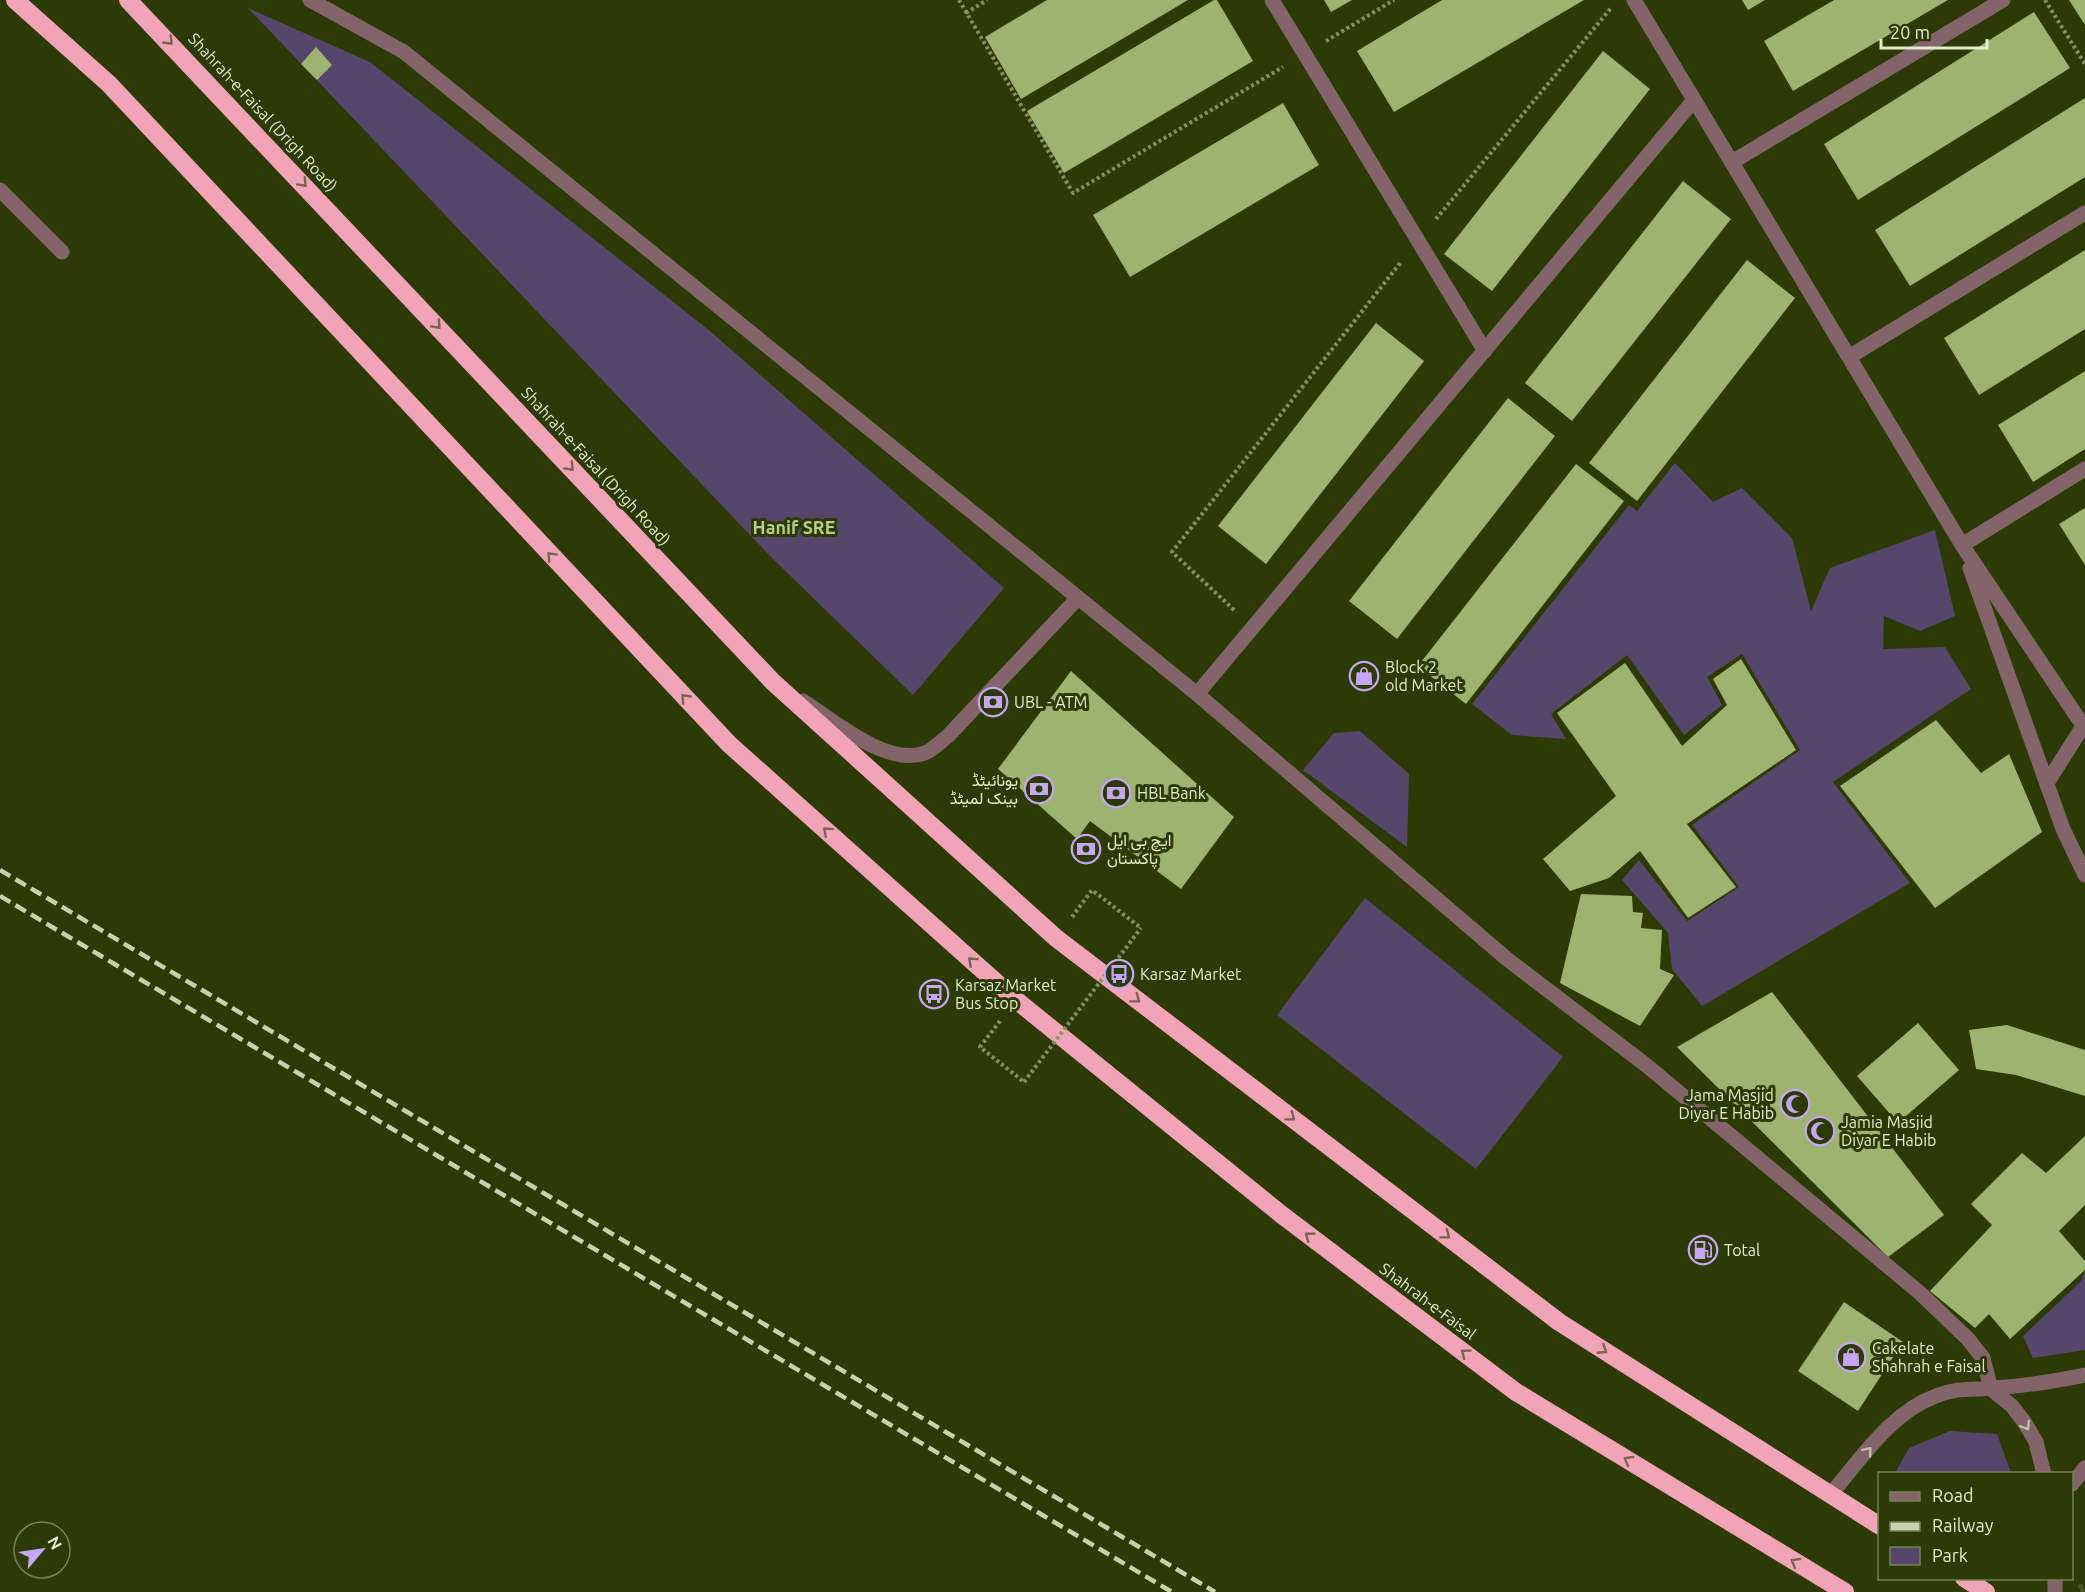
<svg xmlns="http://www.w3.org/2000/svg" width="2085" height="1592" viewBox="0 0 2085 1592" font-family="Ubuntu,Vazirmatn,sans-serif">
  <rect width="100%" height="100%" fill="#2c3a05"/>
  <!-- green -->
  <path fill="#57466c" d="M248 8 370 62 710 331 1004 588 913 695 770 556Z
    M1675 463 1713 502 1742 488 1792 538 1811 611 1830 568 1935 530 1955 616 1920 631 1884 616 1883 649 1945 647 1971 689 1833 782 1910 883 1702 1006 1672 969 1668 933 1622 880 1639 860 1687 921 1739 887 1692 825 1800 750 1742 654 1707 677 1722 705 1684 735 1627 655 1551 714 1566 739 1512 735 1472 704 1629 505 1637 511Z
    M1360 731 1409 774 1407 847 1303 770 1334 733Z
    M1365 898 1563 1057 1476 1169 1277 1015Z
    M2085 1271V1350L2033 1358 2023 1336 2081 1281Z
    M1950 1431 1997 1434 2011 1473H1895L1909 1448Z"/>
  <!-- building -->
  <path fill="#9db370" d="M1047 0H1188L1021 99 985 37Z
    M1214 0H1217L1253 61 1064 173 1027 111Z
    M1324 0H1352L1331 12Z
    M1442 0H1584L1394 112 1357 51Z
    M1742 0H1765L1748 10Z
    M1834 0H1948L1793 91 1764 41Z
    M2069 0H2085V25Z
    M2034 12 2070 68 1858 200 1824 144Z
    M316 47 332 65 317 80 301 64Z
    M1603 51 1650 89 1492 291 1444 254Z
    M2085 98V177L1910 286 1875 230Z
    M1283 103 1319 165 1130 277 1093 215Z
    M1683 181 1731 219 1572 421 1525 383Z
    M2085 250V329L1979 395 1944 338Z
    M1747 260 1795 298 1637 501 1589 463Z
    M1376 323 1424 361 1266 564 1218 526Z
    M2085 371V449L2033 482 1998 425Z
    M1508 398 1555 436 1397 639 1349 601Z
    M1576 464 1624 501 1466 704 1418 666Z
    M2085 508V565L2059 524Z
    M1741 659 1796 750 1687 824 1736 887 1688 918 1640 851 1609 878 1570 891 1543 859 1616 796 1557 713 1625 663 1682 746 1727 705 1713 679Z
    M1071 671 1234 817 1181 889 1090 821 1077 839 998 769Z
    M1936 720 1981 773 2009 754 2042 832 1935 908 1840 786Z
    M1581 894 1632 896 1633 912 1643 913 1641 928 1662 930 1660 969 1674 975 1640 1026 1560 983Z
    M1772 992 1944 1215 1888 1257 1677 1047Z
    M1918 1023 1959 1070 1898 1123 1857 1076Z
    M2007 1025 2085 1050V1096L2016 1075 1976 1069 1969 1030Z
    M2085 1136V1205L2059 1231 2085 1261V1270L2010 1339 1989 1314 1975 1328 1930 1291 1992 1225 1971 1204 2022 1153 2046 1173Z
    M1844 1302 1903 1342 1858 1411 1798 1371Z"/>
  <g fill="none" stroke-linecap="round" stroke-linejoin="round">
    <!-- minor-tunnel -->
    <path stroke="#475523" stroke-width="15" stroke-dasharray="15 8" stroke-linecap="butt" d="M2081 1592 2085 1590"/>
    <!-- path -->
    <path stroke="#839064" stroke-width="4" stroke-dasharray="3 3" stroke-linecap="butt" d="M959 0 1073 193 1283 67
      M2045 0 2085 64
      M966 13 987 0
      M1326 41 1394 0
      M1436 219 1611 8
      M1234 610 1172 552 1401 262
      M1072 917 1092 890 1141 928
      M1000 1021 980 1047 1024 1082"/>
    <!-- minor -->
    <path stroke="#84646b" stroke-width="15" d="M310 0 404 52 1197 694 1507 959 1646 1065 1920 1293 1968 1339 1983 1358 1991 1389 2012 1406 2025 1423 2036 1442 2044 1474
      M1272 0 1485 351
      M1634 0 1962 545 2082 724
      M1732 162 2003 0
      M0 190 62 252
      M1849 357 2085 213
      M1962 545 2085 469
      M1970 568 2063 829 2085 875
      M1197 694 1694 100
      M803 701C834 721 887 767 925 753 933 750 941 741 948 736L1077 599
      M2047 783 2085 723
      M2072 1484 2085 1468
      M1830 1495C1860 1460 1891 1412 1936 1396 1958 1387 1973 1390 1994 1388 2025 1386 2055 1381 2085 1375
      M2055 1592V1578"/>
    <!-- highway -->
    <path stroke="#f1a4b7" stroke-width="18" d="M15 0 109 84 729 744 1016 1000 1282 1215 1516 1392 1845 1592
      M128 0 773 682 1056 938 1559 1322 1880 1526
      M1964 1578 1986 1592"/>
    <!-- rail -->
    <path stroke="#c6d2ad" stroke-width="4.5" stroke-dasharray="12 6" stroke-linecap="butt" d="M0 870 1215 1592
      M0 896 1172 1592"/>
    <!-- path-bridge -->
    <path stroke="#839064" stroke-width="4" stroke-dasharray="3 3" stroke-linecap="butt" d="M1024 1082 1141 928"/>
  </g>
  <!-- one-way arrows -->
  <defs><path id="oneway-chevron" d="M-2-3.5L2.5 0L-2 3.5" fill="none" stroke-width="1.6" stroke-linecap="round" stroke-linejoin="round" transform="scale(1.5)"/></defs>
  <g stroke="#7b644c">
    <use href="#oneway-chevron" transform="translate(169 41) rotate(46)"/>
    <use href="#oneway-chevron" transform="translate(303 183) rotate(47)"/>
    <use href="#oneway-chevron" transform="translate(437 325) rotate(47)"/>
    <use href="#oneway-chevron" transform="translate(570 467) rotate(47)"/>
    <use href="#oneway-chevron" transform="translate(551 556) rotate(-133)"/>
    <use href="#oneway-chevron" transform="translate(685 698) rotate(-134)"/>
    <use href="#oneway-chevron" transform="translate(827 831) rotate(-138)"/>
    <use href="#oneway-chevron" transform="translate(972 961) rotate(-138)"/>
    <use href="#oneway-chevron" transform="translate(1136 999) rotate(37)"/>
    <use href="#oneway-chevron" transform="translate(1291 1117) rotate(37)"/>
    <use href="#oneway-chevron" transform="translate(1446 1235) rotate(37)"/>
    <use href="#oneway-chevron" transform="translate(1309 1236) rotate(-143)"/>
    <use href="#oneway-chevron" transform="translate(1603 1350) rotate(33)"/>
    <use href="#oneway-chevron" transform="translate(1465 1353) rotate(-143)"/>
    <use href="#oneway-chevron" transform="translate(1628 1460) rotate(-149)"/>
    <use href="#oneway-chevron" transform="translate(1795 1562) rotate(-149)"/>
  </g>
  <g stroke="#c0bda9">
    <use href="#oneway-chevron" transform="translate(2026 1426) rotate(58)"/>
    <use href="#oneway-chevron" transform="translate(1868 1451) rotate(-49)"/>
  </g>
  <!-- icons -->
  <defs>
    <g id="shop-ring" transform="scale(1.5)"><circle r="9.5" fill="#2c3a05" stroke="#c6a6f0" stroke-width="1.5"/><path d="M-5-2.5h2.3a2.7 3.5 0 0 1 5.4 0H5L5.5 6h-11ZM-1.5-2.5h3a1.5 2.3 0 0 0-3 0Z" fill="#c6a6f0"/></g>
    <g id="bank-ring" transform="scale(1.5)"><circle r="9.5" fill="#2c3a05" stroke="#c6a6f0" stroke-width="1.5"/><path d="M-6-4H6V4H-6ZM0-2.3a2.3 2.3 0 1 0 0 4.6a2.3 2.3 0 1 0 0-4.6Z" fill="#c6a6f0"/></g>
    <g id="bus-ring" transform="scale(1.5)"><circle r="9.5" fill="#2c3a05" stroke="#c6a6f0" stroke-width="1.5"/><path d="M-5-6H5V4H4V6H2V4H-2V6H-4V4H-5ZM-3.5-4V0h7V-4ZM-3.5 1.2v1.5H-2V1.2ZM2 1.2v1.5H3.5V1.2Z" fill="#c6a6f0"/></g>
    <g id="mosque-ring" transform="scale(1.5)"><circle r="9.5" fill="#2c3a05" stroke="#c6a6f0" stroke-width="1.5"/><path d="M3.5-4.9A6 6 0 1 0 3.5 4.9A5 5 0 1 1 3.5-4.9Z" fill="#c6a6f0"/></g>
    <g id="fuel-ring" transform="scale(1.5)"><circle r="9.5" fill="#2c3a05" stroke="#c6a6f0" stroke-width="1.5"/><path d="M-5.5-6h7V0h2V4h1.3V-2.5L3-4.5l.8-.8L6-3V5H2.5V1h-1V6h-7ZM-4.2-4.7v3.2H.2V-4.7Z" fill="#c6a6f0"/></g>
  </defs>
  <g fill-rule="evenodd">
    <use href="#shop-ring" x="1364" y="676"/>
    <use href="#bank-ring" x="993" y="702"/>
    <use href="#bank-ring" x="1039" y="789"/>
    <use href="#bank-ring" x="1116" y="793"/>
    <use href="#bank-ring" x="1086" y="849"/>
    <use href="#bus-ring" x="1119" y="974"/>
    <use href="#bus-ring" x="934" y="994"/>
    <use href="#mosque-ring" x="1795" y="1104"/>
    <use href="#mosque-ring" x="1820" y="1131"/>
    <use href="#fuel-ring" x="1703" y="1250"/>
    <use href="#shop-ring" x="1851" y="1357"/>
  </g>
  <g text-anchor="middle" stroke-width="6" stroke-linejoin="round" paint-order="stroke">
    <!-- street labels -->
    <g font-size="16" fill="#e1edcb" stroke="#2c3a05">
      <text transform="translate(263 112) rotate(47)" y="6">Shahrah-e-Faisal (Drigh Road)</text>
      <text transform="translate(596 466) rotate(47)" y="6">Shahrah-e-Faisal (Drigh Road)</text>
      <text transform="translate(1428 1301) rotate(37)" y="6">Shahrah-e-Faisal</text>
    </g>
    <!-- poi labels -->
    <g font-size="16" fill="#e1edcb" stroke="#2c3a05" text-anchor="start">
      <text x="1385" y="673">Block 2<tspan x="1385" dy="18">old Market</tspan></text>
      <text x="1014" y="708">UBL - ATM</text>
      <text x="1018" y="786" text-anchor="end">یونائیٹڈ<tspan x="1018" dy="18">بینک لمیٹڈ</tspan></text>
      <text x="1137" y="799">HBL Bank</text>
      <text x="1107" y="846">ایچ بی ایل<tspan x="1107" dy="18">پاکستان</tspan></text>
      <text x="1140" y="980">Karsaz Market</text>
      <text x="955" y="991">Karsaz Market<tspan x="955" dy="18">Bus Stop</tspan></text>
      <text x="1774" y="1101" text-anchor="end">Jama Masjid<tspan x="1774" dy="18">Diyar E Habib</tspan></text>
      <text x="1841" y="1128">Jamia Masjid<tspan x="1841" dy="18">Diyar E Habib</tspan></text>
      <text x="1724" y="1256">Total</text>
      <text x="1872" y="1354">Cakelate<tspan x="1872" dy="18">Shahrah e Faisal</tspan></text>
    </g>
    <!-- neighbourhood labels -->
    <g font-size="18" font-weight="bold" fill="#b8cf8a" stroke="#2c3a05">
      <text x="794" y="534">Hanif SRE</text>
    </g>
  </g>
  <!-- legend -->
  <rect x="1878" y="1472" width="195" height="108" fill="#2c3a05" stroke="#748254" stroke-width="1.5"/>
  <rect x="1890" y="1492" width="30" height="9" fill="#84646b" stroke="#748254" stroke-width="1.5"/>
  <text x="1932" y="1502" font-size="18" fill="#e1edcb">Road</text>
  <rect x="1890" y="1522" width="30" height="9" fill="#c6d2ad" stroke="#748254" stroke-width="1.5"/>
  <text x="1932" y="1532" font-size="18" fill="#e1edcb">Railway</text>
  <rect x="1890" y="1547" width="30" height="18" fill="#57466c" stroke="#748254" stroke-width="1.5"/>
  <text x="1932" y="1562" font-size="18" fill="#e1edcb">Park</text>
  <!-- north arrow -->
  <g transform="translate(42 1550) rotate(61)"><circle r="28" fill="#2c3a05" stroke="#748254" stroke-width="1.5"/>
  <path d="M0-4.5L10 22L0 15L-10 22Z" fill="#c6a6f0"/>
  <text y="-9" font-size="16" font-weight="bold" text-anchor="middle" fill="#e1edcb">N</text>
  </g>
  <!-- scale -->
  <path d="M1881 39v9h106v-9" fill="none" stroke="#e1edcb" stroke-width="3"/>
  <text x="1890" y="39" font-size="18" fill="#e1edcb" stroke="#2c3a05" stroke-width="4.5" paint-order="stroke">20 m</text>
</svg>
